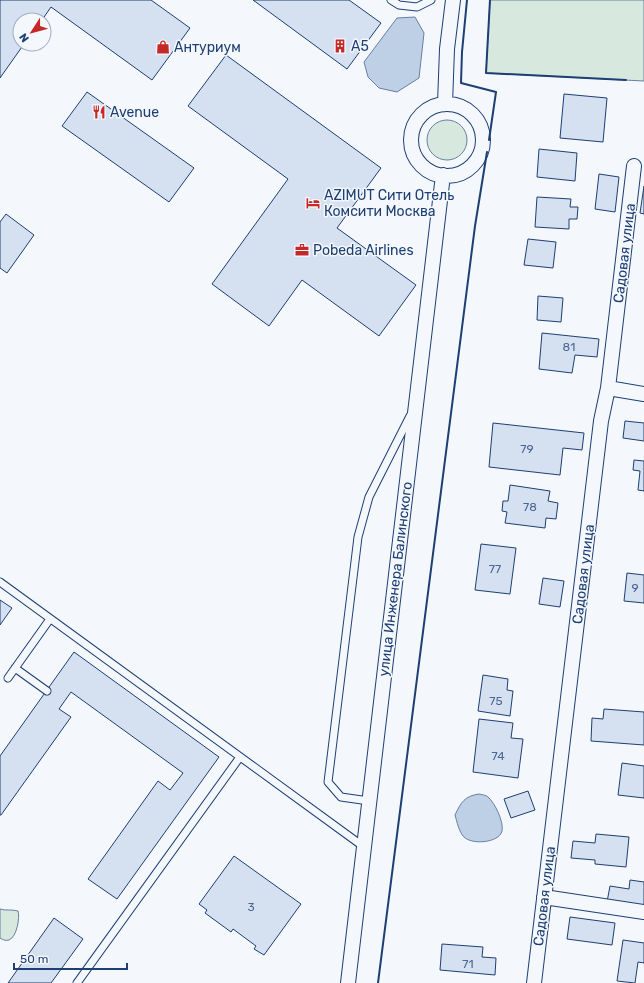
<svg xmlns="http://www.w3.org/2000/svg" width="644" height="983" viewBox="0 0 644 983" font-family="Rubik,sans-serif">
  <rect width="100%" height="100%" fill="#f4f7fb"/>
  <!-- green -->
  <path fill="#d7e8df" stroke="#687fa3" d="M490 0H644V81L486 73Z
    M427 140a20 20 0 1 1 40 0a20 20 0 1 1-40 0Z
    M0 909C5 911 11 909 18 911 20 917 17 937 9 940 6 941 3 940 0 938Z"/>
  <!-- water -->
  <path fill="#bed0e5" stroke="#687fa3" d="M415 17 424 33 419 78 397 92 379 88 368 77 364 62 397 18Z
    M479 794C483 795 486 795 488 797 495 803 504 822 502 831 499 843 472 845 464 837 459 832 457 822 455 815 461 802 465 796 479 794Z"/>
  <!-- building -->
  <path fill="#d5e0f0" stroke="#1d3f73" d="M0 0H151L190 28 152 80 51 7 42 20H20V44H24L0 78Z
    M253 0H349L381 23 347 69Z
    M226 55 381 168 337 228 416 285 379 336 302 280 269 326 212 284 288 179 188 106Z
    M87 92 194 168 169 202 62 126Z
    M564 94 607 98 603 142 560 138Z
    M539 149 577 153 575 181 537 177Z
    M599 174 619 177 615 212 595 209Z
    M644 186V214L640 213Z
    M537 197 571 199 570 207H578L577 219H569V229L535 227Z
    M6 214 34 235 7 273 0 268V222Z
    M528 239 556 242 553 268 524 265Z
    M538 296 563 298 561 322 537 320Z
    M542 333 599 339 597 357 575 355 572 373 539 369Z
    M625 421 644 423V441L623 438Z
    M493 423 584 433 582 450 563 448 560 475 489 467Z
    M634 460 644 461V491L638 490 640 471 633 470Z
    M510 485 550 491 548 501 558 503 556 519 546 518 545 528 505 523 507 512 502 511 503 501H508Z
    M481 544 516 548 510 594 475 590Z
    M627 573 644 575V603L624 601Z
    M543 578 564 581 560 607 539 604Z
    M0 600 12 608 0 625Z
    M74 652 219 757 117 899 88 879 158 781 170 790 183 773 71 692 59 709 71 717 1 815H0V756Z
    M483 675 508 679 507 690 513 691 510 716 478 711Z
    M604 709 644 712V745L591 741 592 718 603 719Z
    M479 719 513 723 511 738 523 739 518 778 473 772Z
    M622 763 644 766V798L618 795Z
    M528 791 535 810 511 818 504 799Z
    M596 834 629 837 626 867 595 864V860L571 858 573 841 595 843Z
    M234 856 301 904 264 955 254 949 256 946 233 929 231 932 205 913 207 910 199 904Z
    M630 880 644 882V907L607 902 610 886 629 889Z
    M570 917 615 923 612 945 567 939Z
    M54 918 83 939 51 983H8Z
    M623 940 644 943V963L638 962 635 983 617 981Z
    M442 944 483 947 482 957 496 958 495 975 440 970Z"/>
  <g fill="none" stroke-linecap="round" stroke-linejoin="round">
    <!-- service casing -->
    <g stroke="#1d3f73" stroke-width="9">
      <path id="service" d="M391 0 399 5 417 7 431 0
        M0 582 364 847
        M15 668 47 691
        M8 678 50 619
        M369 801 341 797 328 782 358 537 369 497 410 416
        M77 983 240 757"/>
    </g>
    <!-- minor casing -->
    <g stroke="#1d3f73" stroke-width="16">
      <path id="minor" d="M445 104 447 49 453 0
        M411 140a36 36 0 1 1 72 0a36 36 0 1 1-72 0Z
        M608 388 644 394
        M544 897 644 912
        M348 983 443 175
        M534 983 601 421 608 388 634 166"/>
    </g>
    <!-- service -->
    <use href="#service" stroke="#f4f7fb" stroke-width="7"/>
    <!-- minor -->
    <use href="#minor" stroke="#f4f7fb" stroke-width="14"/>
    <!-- wall -->
    <path stroke="#1d3f73" stroke-width="2" d="M467 0 462 52 461 83 496 92 489 140
      M490 0 486 73 626 80
      M378 983 475 226 487 152"/>
  </g>
  <!-- icons -->
  <defs>
    <g id="building-bare" transform="scale(1.08)"><path d="M-4-6H4V6H1V3H-1V6H-4ZM-2.5-4.3h1.7v1.8h-1.7ZM.8-4.3h1.7v1.8H.8ZM-2.5-1h1.7V.8h-1.7ZM.8-1h1.7V.8H.8Z" fill="#c62828" stroke="#f4f7fb" stroke-width="2.5" paint-order="stroke"/></g>
    <g id="shop-bare" transform="scale(1.08)"><path d="M-5-2.5h2.3a2.7 3.5 0 0 1 5.4 0H5L5.5 6h-11ZM-1.5-2.5h3a1.5 2.3 0 0 0-3 0Z" fill="#c62828" stroke="#f4f7fb" stroke-width="2.5" paint-order="stroke"/></g>
    <g id="restaurant-bare" transform="scale(1.08)"><path d="M-5-6h1v4h1v-4h1v4h1v-4h1v5L-1.5 .5V6h-2V.5L-5-1ZM5-6V6H3V1.5H1.5Q1.5-4 5-6Z" fill="#c62828" stroke="#f4f7fb" stroke-width="2.5" paint-order="stroke"/></g>
    <g id="hotel-bare" transform="scale(1.08)"><path d="M-6-4.5h1.5V1H6V5H4.5V3h-9V5H-6ZM-4 0a1.8 1.8 0 1 1 3.6 0ZM.5 0V-2.5h3Q6-2.5 6 0Z" fill="#c62828" stroke="#f4f7fb" stroke-width="2.5" paint-order="stroke"/></g>
    <g id="office-bare" transform="scale(1.08)"><path d="M-6-3h4V-5.5h4V-3h4V5H-6ZM-1-4.5V-3h2v-1.5ZM-6 0V1H6V0Z" fill="#c62828" stroke="#f4f7fb" stroke-width="2.5" paint-order="stroke"/></g>
  </defs>
  <g fill-rule="evenodd">
    <use href="#building-bare" x="340" y="46"/>
    <use href="#shop-bare" x="163" y="47"/>
    <use href="#restaurant-bare" x="99" y="112"/>
    <use href="#hotel-bare" x="313" y="203"/>
    <use href="#office-bare" x="302" y="250"/>
  </g>
  <g text-anchor="middle" stroke-width="3" stroke-linejoin="round" paint-order="stroke">
    <!-- number labels -->
    <g font-size="12" fill="#4b6792">
      <text x="569" y="351">81</text>
      <text x="527" y="453">79</text>
      <text x="530" y="511">78</text>
      <text x="495" y="573">77</text>
      <text x="635" y="592">9</text>
      <text x="496" y="705">75</text>
      <text x="498" y="760">74</text>
      <text x="251" y="911">3</text>
      <text x="468" y="968">71</text>
    </g>
    <!-- poi labels -->
    <g font-size="14" fill="#1d3f73" stroke="#f4f7fb" text-anchor="start">
      <text x="351" y="51">А5</text>
      <text x="174" y="52">Антуриум</text>
      <text x="110" y="117">Avenue</text>
      <text x="324" y="200">AZIMUT Сити Отель<tspan x="324" dy="16">Комсити Москва</tspan></text>
      <text x="313" y="255">Pobeda Airlines</text>
    </g>
    <!-- street labels -->
    <g font-size="14" fill="#1d3f73" stroke="#f4f7fb">
      <text transform="translate(624 253) rotate(-83)" y="5">Садовая улица</text>
      <text transform="translate(583 574) rotate(-83)" y="5">Садовая улица</text>
      <text transform="translate(395 579) rotate(-83)" y="5">улица Инженера Балинского</text>
      <text transform="translate(544 896) rotate(-83)" y="5">Садовая улица</text>
    </g>
  </g>
  <!-- north arrow -->
  <g transform="translate(32 32) rotate(234)"><circle r="19" fill="#f4f7fb" stroke="#9eadc5"/>
  <path d="M0-3L7 15L0 10L-7 15Z" fill="#c62828"/>
  <text y="-6" font-size="11" font-weight="bold" text-anchor="middle" fill="#1d3f73">N</text>
  </g>
  <!-- scale -->
  <path d="M14 963v6h113v-6" fill="none" stroke="#1d3f73" stroke-width="2"/>
  <text x="20" y="963" font-size="12" fill="#1d3f73" stroke="#f4f7fb" stroke-width="3" paint-order="stroke">50 m</text>
</svg>
